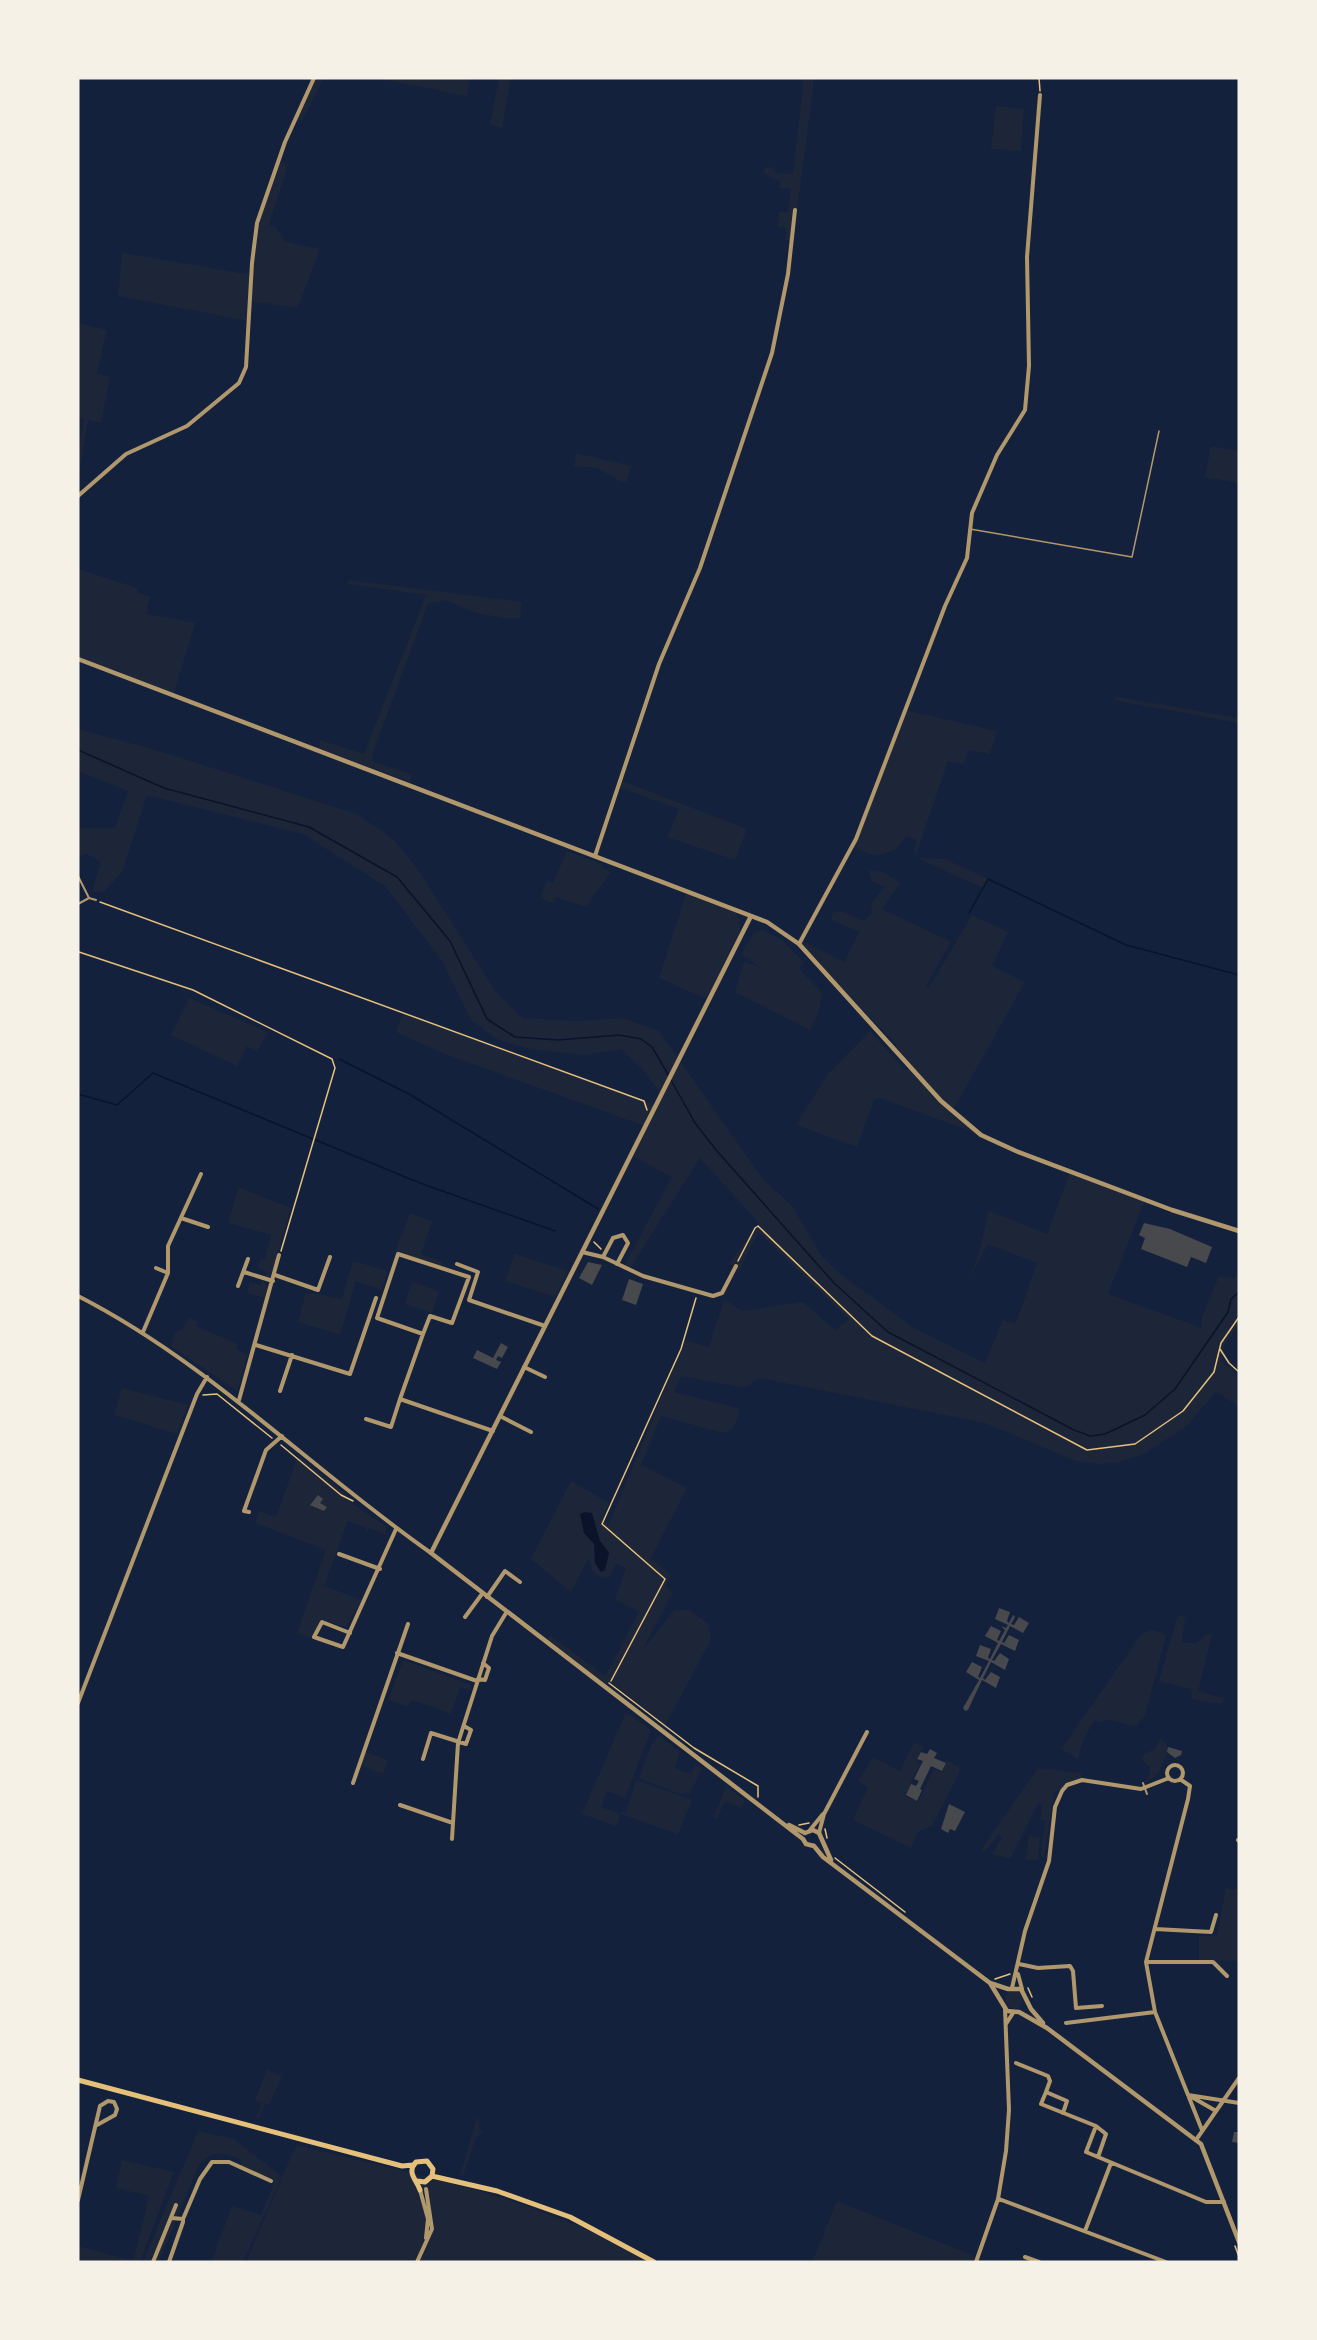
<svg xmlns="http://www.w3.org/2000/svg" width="1317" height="2340" viewBox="0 0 1317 2340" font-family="Helvetica,sans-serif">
  <rect width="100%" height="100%" fill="#14213d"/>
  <!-- green -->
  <path fill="#1d2539" d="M314 78H324L302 121 295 119Z
    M376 78H470L467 96Z
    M499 78H511L502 128 490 125Z
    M804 78H813V88L793 241 786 240V227H778L779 212H788L791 189 780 188V180L771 178 764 173V168L772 167 776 173 793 174Z
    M996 106 1024 109 1021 151 991 149Z
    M278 161 288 164 269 226 276 228 286 242 320 249 298 308 251 301 249 321 118 296 122 253 251 275 257 223Z
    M78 323 107 330 97 374 110 377 101 423 88 420 78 482V453L84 419 78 417Z
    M1211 446 1239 451V483L1205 477Z
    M576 453 631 466 626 482 618 480 597 468 574 466Z
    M78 569 137 588V592L150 597 146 614 195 623 173 696 119 675 120 671 111 668 110 672 78 659Z
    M349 580 522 602 520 618H502L473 612 446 600 428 604 372 755 374 762 412 774 410 782 319 748 320 740 364 754 426 595 348 584Z
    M1118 697 1239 718V723L1113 700Z
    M905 710 997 731 990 754 968 750 964 764 948 761 916 855 917 858 945 859 988 879 983 888 917 858 914 852 917 840 906 836C894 858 872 859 852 846Z
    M78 729 159 751 357 814 394 840 419 871 496 992 523 1018 577 1021 623 1018 659 1031 762 1178 793 1207 820 1254 840 1274 914 1328 985 1363 1003 1320 1016 1323 1037 1263 988 1244 968 1281 978 1256 989 1211 1047 1234 1070 1172 1145 1200 1108 1294 1202 1328V1317L1219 1276 1233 1278 1239 1274V1324L1224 1346 1221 1361 1239 1375V1407L1216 1391 1187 1426 1142 1455 1119 1462 1099 1464 1076 1461 985 1423 759 1378 744 1388 681 1376 674 1392 738 1408 740 1414 732 1429 723 1433 661 1416 641 1465 687 1488 651 1558 671 1575 665 1586 672 1593 642 1651 674 1610H689L708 1623 711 1640 665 1725 611 1682 606 1684 547 1640 550 1635 605 1676 639 1612 615 1599 626 1569 616 1563 611 1576 602 1578 592 1571 589 1558 571 1592 531 1559 571 1481 609 1503 601 1520 609 1524 685 1340 709 1347 724 1299 742 1311 803 1302 835 1330 849 1319 758 1232 739 1272 729 1263 759 1223 700 1158 629 1270 623 1268 672 1177 631 1155 645 1126 445 1054 396 1032 403 1013 656 1105 661 1094 644 1071 621 1049 583 1055 529 1049 497 1039 471 1020 441 959 385 886 303 834 147 795 122 872 104 892H92L101 862 86 854 78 857V828H115L128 791 78 771Z
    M620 780 747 829 735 860 667 837 679 809 618 787Z
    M567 851 602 864 603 868 611 872 586 907 556 897 553 903 540 898 547 881 553 883Z
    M869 870 883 872 900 883 882 909 951 942 926 986 929 988 972 915 1008 932 992 966 1025 982 952 1112 981 1135 880 1098 874 1100 857 1147 796 1125 828 1074 870 1031 905 1070 911 1068 894 1049 896 1044 799 944 801 940 844 962 859 932 832 920V913L842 911 863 921 871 915 872 902 885 887 872 881Z
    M687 891C700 896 719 900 731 908 757 927 720 978 709 1000L659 978Z
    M762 930 782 940 803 962 799 969 822 993 819 1010 810 1030 735 992 744 962 760 967 741 954 754 933Z
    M189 998 268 1032 257 1052 247 1046 237 1066 171 1035Z
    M238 1187 291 1208 271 1276H266L267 1272 258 1268 261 1258 265 1259 271 1235 228 1223Z
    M410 1213 432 1221 421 1254 443 1262 440 1268 395 1252Z
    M515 1254 568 1271 555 1297 505 1281Z
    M353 1261 388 1271 381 1290 356 1281 340 1335 298 1322 306 1292 342 1299Z
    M262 1281 268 1286 265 1298 247 1293 250 1282 261 1285Z
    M412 1282 439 1291 432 1313 405 1304Z
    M189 1318 197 1321 196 1326 238 1344 236 1349 248 1355 237 1391 171 1346 175 1333 182 1329Z
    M122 1388 188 1405 177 1434 114 1415Z
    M298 1456 346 1494 345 1499 386 1526V1535L369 1528 367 1532 365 1527 348 1521 324 1586 362 1600 346 1627 321 1619 311 1638 297 1633 326 1550 255 1523 259 1511 276 1517Z
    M1178 1615 1185 1617 1182 1642 1195 1644 1206 1635 1212 1634 1198 1691 1224 1698 1222 1704 1192 1699 1191 1689 1159 1681Z
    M1151 1629 1166 1635 1145 1716 1135 1726 1103 1719 1102 1722 1094 1721 1084 1738 1078 1759 1061 1749 1141 1635Z
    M403 1660 471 1685 470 1690 460 1687 451 1714 412 1700 408 1707 388 1700Z
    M626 1712 651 1730 625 1798 607 1791 601 1807 620 1814 622 1811 626 1813 636 1780 692 1800 678 1834 621 1814 616 1826 582 1814Z
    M659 1736 680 1752 675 1768 691 1774 695 1764 702 1769 690 1793 680 1794 639 1778 652 1743Z
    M1161 1738 1168 1747C1164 1763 1160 1778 1143 1783L1150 1775V1767L1142 1760 1144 1754 1155 1749Z
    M914 1742 923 1747 916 1760 920 1763 905 1796 918 1802 934 1769 942 1772 946 1760 959 1767 960 1771 932 1826 919 1831 911 1848 853 1820 868 1787 858 1782 873 1757 900 1771Z
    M366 1752 388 1760 383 1774 361 1766Z
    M1038 1768 1081 1773 1082 1780 1054 1793 1044 1857 1041 1856 1045 1821 1040 1820 1042 1804 1038 1803 1010 1859 992 1854 1002 1837 998 1835 984 1852 980 1851Z
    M726 1786 745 1800 741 1808 725 1801 717 1818 714 1817Z
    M1029 1836 1040 1838 1038 1860H1026Z
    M1226 1888 1239 1890V1961L1199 1960V1936L1217 1935Z
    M1005 2000a9 9 0 1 1 18 0a9 9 0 1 1-18 0Z
    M267 2070 282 2076 269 2105 265 2104 259 2118H256L262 2103 255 2100Z
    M478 2115 479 2127 483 2134 476 2137 463 2176 460 2175Z
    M198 2131 234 2139 282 2176 243 2262H211L232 2206 261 2215 274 2183 240 2167 242 2160C223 2153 211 2148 198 2167L159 2262H143Z
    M296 2145C416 2175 540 2196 647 2262H246Z
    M122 2160 174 2172 140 2262H78V2246L133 2261 149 2196 116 2188Z
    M837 2201 974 2256 972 2262H812Z"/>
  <!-- water -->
  <path fill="#0b132b" d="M585 1512 592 1513 600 1541 609 1553 605 1570 601 1572 595 1563 594 1544 584 1533 580 1514Z"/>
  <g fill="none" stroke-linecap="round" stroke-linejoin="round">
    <!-- stream -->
    <path stroke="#0b132b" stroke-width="1.5" d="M78 750 164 788 309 827 397 877 450 941 487 1019 515 1037 558 1040 619 1035 641 1039 652 1047 669 1076
      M969 913 988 879 1126 945 1239 975
      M339 1059 409 1094 598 1209
      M671 1080 695 1123 717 1151 834 1283 888 1332 1074 1430 1090 1436 1105 1434 1145 1415 1175 1389 1228 1312 1231 1299 1239 1292
      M78 1094 117 1105 153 1073 420 1183 555 1231"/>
  </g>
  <!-- building -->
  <path fill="#48494c" d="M1144 1223 1170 1229 1212 1247 1206 1263 1191 1257 1187 1267 1141 1249 1145 1238 1139 1235Z
    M588 1262 602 1265 592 1285 579 1278Z
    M629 1279 643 1284 636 1305 622 1300Z
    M501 1343 508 1347 502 1358 498 1356 496 1360 501 1362 497 1369 473 1358 477 1350 493 1358Z
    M318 1495 323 1499 320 1503 327 1507 324 1511 310 1505Z
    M999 1608 1010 1612 1007 1621 1009 1623 1013 1615 1015 1617 1011 1624 1014 1625 1019 1617 1029 1623 1023 1633 1010 1626 1002 1642 1004 1643 1009 1635 1019 1640 1015 1651 1001 1644 992 1660 994 1661 1000 1653 1009 1659 1005 1670 991 1662 983 1678 985 1680 991 1672 1000 1677 996 1688 982 1680 968 1710 965 1711 963 1708 979 1680 966 1672 972 1662 982 1667 978 1677 980 1678 989 1661 976 1656 980 1645 991 1649 988 1658 990 1659 998 1643 985 1636 991 1626 1001 1631 997 1640 999 1641 1005 1630 1001 1626 1006 1628 1008 1625 995 1619Z
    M1168 1747 1182 1751 1181 1755 1175 1758 1167 1752Z
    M930 1749 937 1753 934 1758 946 1763 942 1771 931 1766 920 1789 922 1790 917 1801 906 1795 911 1784 916 1786 919 1781 914 1779 923 1761 917 1759 921 1752 927 1754Z
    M949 1804 965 1812 955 1831 950 1829 948 1833 941 1829Z
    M1234 2132H1239V2143L1232 2142Z"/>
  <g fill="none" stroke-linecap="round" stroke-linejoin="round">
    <!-- path -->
    <path stroke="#e5c07b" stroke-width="1.5" d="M1039 78 1040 91
      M100 902 644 1101 647 1110
      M79 952 193 990 332 1059 335 1068 281 1251
      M594 1242 601 1249
      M738 1261 755 1228 758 1226 872 1336 1087 1450 1135 1444 1183 1411 1214 1372 1221 1343 1239 1317
      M1220 1349 1229 1363 1239 1372
      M203 1395 217 1394 272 1438
      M281 1445 341 1495 353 1501
      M611 1681 665 1579 602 1524 681 1349 696 1298
      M609 1683 694 1748 758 1786V1797
      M799 1825 809 1823
      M825 1829 827 1838
      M835 1858 905 1912
      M995 1979 1010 1974
      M1028 1988 1032 1997
      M1235 2246 1239 2257"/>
    <!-- service -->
    <path stroke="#b1986c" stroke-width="1.5" d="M970 529 1132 557 1159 431"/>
    <!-- pedestrian -->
    <path stroke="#b1986c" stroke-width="2" d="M78 876 89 898 96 900
      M78 904 89 898
      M1143 1783 1147 1794"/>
    <!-- minor -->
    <path stroke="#b1986c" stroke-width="4" d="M78 496 126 454 187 426 239 383 246 367 252 263 257 223 285 142 314 78
      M595 856 659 664 700 568 772 353 788 274 795 210
      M799 944 856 839 945 606 967 558 972 513 997 455 1025 410 1029 366 1027 257 1040 95
      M181 1218 208 1227
      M582 1252 603 1257 643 1276 713 1296 722 1293 736 1266
      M603 1257 613 1238 623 1235 628 1243 617 1264
      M457 1264 478 1272 469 1300 545 1326
      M156 1268 168 1273
      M244 1272 273 1281
      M275 1275 318 1290 330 1257
      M238 1286 248 1259
      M78 1296C209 1363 311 1469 431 1553
      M143 1332 168 1273V1246L201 1174
      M423 1334 430 1316 452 1323 469 1277 398 1254 377 1318 423 1334 400 1399 493 1431
      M256 1345 350 1374 376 1298
      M524 1367 545 1377
      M280 1391 292 1355
      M239 1400 279 1255
      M500 1416 531 1432
      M366 1419 391 1427 400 1399
      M249 1512 244 1511 266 1450 282 1436
      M339 1554 380 1569
      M487 1597 505 1571 520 1582
      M465 1617 482 1594
      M350 1633 322 1622 314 1637 343 1647 396 1529
      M397 1653 477 1681
      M478 1679 485 1680 489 1668 483 1663
      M78 1703 197 1394 207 1377
      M423 1759 431 1733 466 1744 471 1730 464 1726
      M1167 1773a8 8 0 1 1 16 0a8 8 0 1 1-16 0Z
      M1180 1779 1190 1786 1188 1799 1146 1962 1155 2012 1202 2130
      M353 1783 408 1624
      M400 1805 453 1823
      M810 1830 823 1814
      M819 1833 824 1814 867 1732
      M452 1839 458 1743 492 1636 506 1613
      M1238 1840 1239 1841
      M1155 1929 1211 1932 1216 1915
      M1146 1962H1213L1227 1976
      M1019 1964 1038 1968 1070 1966 1073 1971 1076 2008 1102 2006
      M1018 1974 1022 1989
      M1012 1988 1025 1931 1049 1861 1055 1807 1062 1791 1067 1785 1082 1780 1141 1789 1169 1778
      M1066 2023 1155 2012
      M1006 2024 1013 2013
      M1016 2063 1048 2076 1050 2081 1046 2092
      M1188 2095 1239 2103
      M1190 2096 1216 2111
      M1063 2113 1067 2101 1046 2092 1041 2104 1096 2126
      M1196 2140 1239 2078
      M1098 2157 1106 2134 1096 2126 1086 2152 1206 2202H1224
      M420 2190 428 2219 426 2238
      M999 2199 1166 2262
      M78 2200 100 2106 108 2101 114 2102 117 2109 115 2115 97 2125
      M183 2219 200 2179 212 2162H229L271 2181
      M1085 2231 1111 2163
      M1025 2257 1039 2262
      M153 2262 176 2205
      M169 2262 183 2222V2219L172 2218
      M417 2262 432 2229 426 2189
      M976 2262 998 2199 1006 2151 1009 2110 1005 2009"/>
    <!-- tertiary -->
    <path stroke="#b1986c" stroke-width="4.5" d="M78 659 767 922 799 944 941 1101 981 1135 1016 1151 1172 1210 1239 1231
      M751 916 431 1553 803 1839 806 1844 814 1846
      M789 1825 805 1833
      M805 1833 813 1830 819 1833 831 1860
      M814 1846 823 1857 990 1983 1008 1989H1021L1031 2009 1043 2023
      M990 1983 1007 2011 1019 2012 1047 2028 1201 2144 1239 2242"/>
    <!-- primary -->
    <path stroke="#e5c07b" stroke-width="5" d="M78 2080 402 2166 413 2165
      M432 2176 497 2191 570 2217 654 2262
      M417 2181 425 2182 432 2176 433 2169 427 2161 416 2162C406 2173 417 2180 420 2190"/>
  </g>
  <!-- border -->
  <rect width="1317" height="2340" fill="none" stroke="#f6f1e7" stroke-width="159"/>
</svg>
